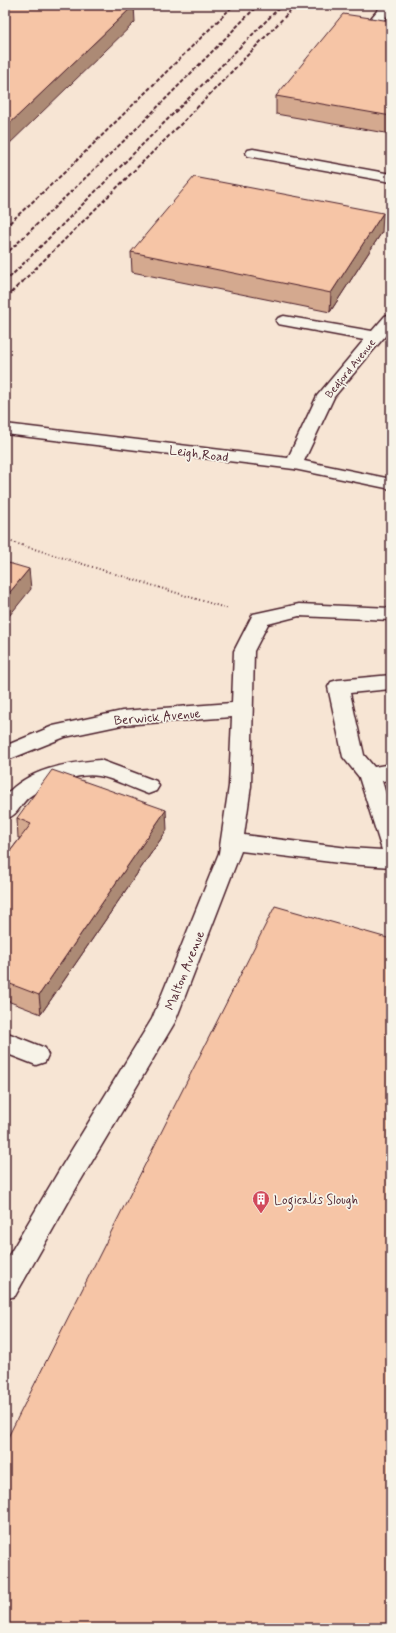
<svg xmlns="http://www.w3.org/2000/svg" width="396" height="1633" viewBox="0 0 396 1633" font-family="Mynerve,sans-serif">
  <rect width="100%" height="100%" fill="#f7f3e8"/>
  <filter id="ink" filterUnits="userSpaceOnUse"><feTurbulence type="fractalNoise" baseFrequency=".025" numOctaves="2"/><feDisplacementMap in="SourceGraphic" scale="8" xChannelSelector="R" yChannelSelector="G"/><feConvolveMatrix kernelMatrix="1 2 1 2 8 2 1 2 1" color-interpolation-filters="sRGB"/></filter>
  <g filter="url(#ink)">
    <!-- built -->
    <path fill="#f7e5d4" d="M5 5H391V1628H5Z"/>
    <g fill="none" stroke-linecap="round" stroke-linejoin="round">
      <!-- minor casing -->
      <g stroke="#4a1f2b" stroke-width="3">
        <path id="minor" d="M382 5H391V11L374 32H364L362 29Z
          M253 149 391 174V182L248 156 246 153 248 150Z
          M391 314V329L334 397 304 461 391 479V489L294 469 5 434V424L288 458 317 396 364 340 278 324 276 321 278 318 284 316 372 331 385 316Z
          M299 604 391 608V620L299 616 268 624 254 651 251 786 244 835 348 848 382 850 359 777 343 757 328 687 331 682 338 680 391 675V689L350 693 364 755 374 767 391 764V780L382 781 391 811V867L348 864 241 851 175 1022 78 1185 15 1296 5 1299V1262L60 1169 152 1019 219 853 229 786 232 717 122 725 65 737 5 761V746L53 726 122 711 232 703 234 651 253 614Z
          M100 760 156 781 159 786 156 791 148 794C133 789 113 778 99 776 78 772 46 785 29 797 19 805 19 815 5 819V796C28 769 66 763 100 760Z
          M5 1032 45 1048 48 1055 45 1062 36 1065 5 1053Z"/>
      </g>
      <!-- path -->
      <path stroke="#4a1f2b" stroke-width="2" stroke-dasharray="1 2.5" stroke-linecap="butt" d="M5 540 229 609"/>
      <!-- minor -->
      <use href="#minor" fill="#f7f3e8" fill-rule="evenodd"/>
      <!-- rail-far1 -->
      <path stroke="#4a1f2b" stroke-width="2" stroke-dasharray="4 2" stroke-linecap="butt" d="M5 227 66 171 234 5
        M5 255 133 132 258 5
        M5 282 282 5
        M22 282 185 120 296 5"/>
      <!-- rail -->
      <path stroke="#4a1f2b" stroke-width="2.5" stroke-dasharray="5 2.5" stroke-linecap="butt" d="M5 299 23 281"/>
    </g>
    <!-- wall -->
    <path fill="#d4a98f" stroke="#4a1f2b" d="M391 21V134L276 114V96Z
      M382 232 330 312 132 272 131 252Z
      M17 818 167 830 41 1014 5 1000V858L20 838H18Z"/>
    <!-- shaded-wall -->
    <path fill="#ac8a74" stroke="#4a1f2b" d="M134 5 135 22 5 148V128Z
      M383 213 382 232 330 312 331 293Z
      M29 569 31 589 5 621V598Z
      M166 810 167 830 41 1014 39 995Z"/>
    <!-- building -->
    <path fill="#f6c5a6" stroke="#4a1f2b" d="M10 5H134L5 128V9Z
      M343 14 391 21V116L276 96Z
      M194 177 383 213 331 293 131 252Z
      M5 562 29 569 5 598Z
      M52 770 166 810 39 995 5 982V858L31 824 17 818Z
      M275 906 391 939V1628H5V1443Z"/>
  </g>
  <!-- icons -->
  <defs>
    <g id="building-pin" transform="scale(0.9)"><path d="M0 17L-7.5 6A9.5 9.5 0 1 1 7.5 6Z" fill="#d1495b" stroke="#f7f3e8"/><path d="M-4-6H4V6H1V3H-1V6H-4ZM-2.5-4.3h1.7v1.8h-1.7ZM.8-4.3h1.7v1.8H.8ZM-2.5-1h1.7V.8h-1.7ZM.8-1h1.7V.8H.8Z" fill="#fff"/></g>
  </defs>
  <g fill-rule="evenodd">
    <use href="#building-pin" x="261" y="1199"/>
  </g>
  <g text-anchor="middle" stroke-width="3.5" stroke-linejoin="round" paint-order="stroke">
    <!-- far-street labels -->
    <g font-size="11" fill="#4a1f2b" stroke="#f7f3e8">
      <text transform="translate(350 368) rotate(-51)" y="4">Bedford Avenue</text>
    </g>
    <!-- street labels -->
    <g font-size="13" fill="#4a1f2b" stroke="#f7f3e8">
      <text transform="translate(199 453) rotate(7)" y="5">Leigh Road</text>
      <text transform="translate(157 716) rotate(-5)" y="5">Berwick Avenue</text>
      <text transform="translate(184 970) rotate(-68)" y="5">Malton Avenue</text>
    </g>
    <!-- poi labels -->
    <g font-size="13" fill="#4a1f2b" stroke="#f7f3e8" text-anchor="start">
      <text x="274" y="1204">Logicalis Slough</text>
    </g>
  </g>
  <!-- margin -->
  <rect width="396" height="1633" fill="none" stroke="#f7f3e8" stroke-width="20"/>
  <rect x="10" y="10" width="376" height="1613" fill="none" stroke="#4a1f2b" stroke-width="1.5" filter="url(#ink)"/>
</svg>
